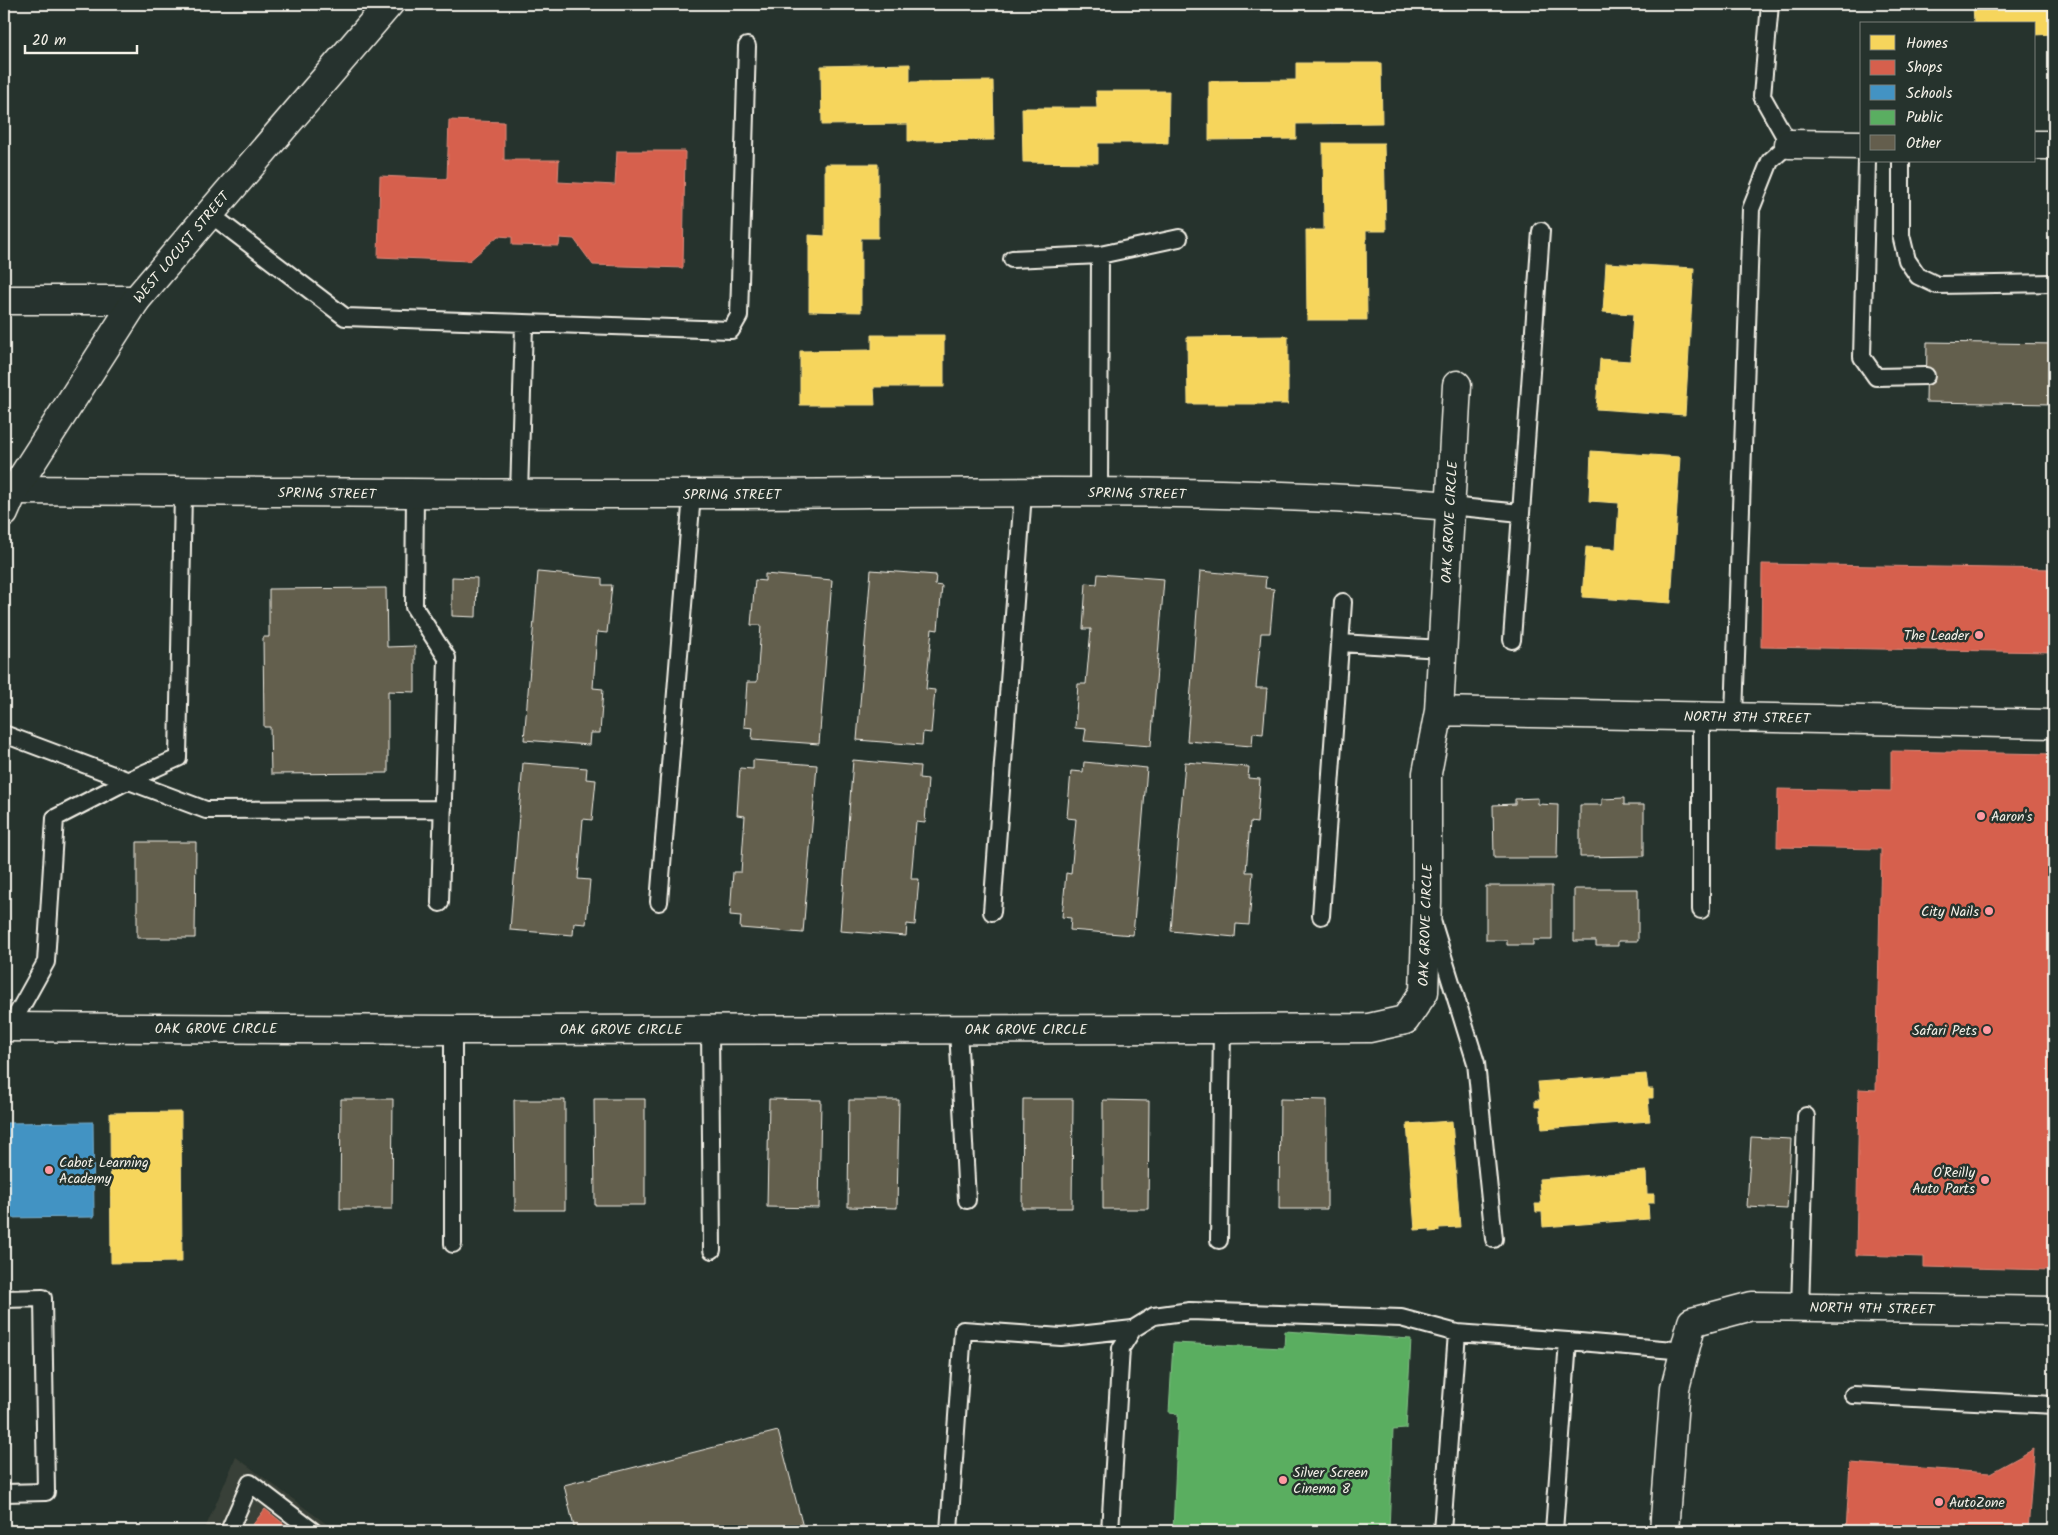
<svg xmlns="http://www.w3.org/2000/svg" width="2058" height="1535" viewBox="0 0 2058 1535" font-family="Kalam,sans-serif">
  <rect width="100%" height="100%" fill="#26332d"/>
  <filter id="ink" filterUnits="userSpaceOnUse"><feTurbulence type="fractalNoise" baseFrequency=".02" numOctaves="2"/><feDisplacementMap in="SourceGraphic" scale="10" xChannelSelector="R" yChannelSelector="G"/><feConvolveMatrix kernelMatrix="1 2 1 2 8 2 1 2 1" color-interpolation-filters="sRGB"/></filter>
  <g filter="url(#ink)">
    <!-- built -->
    <path fill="#394037" d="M236 1457 336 1531H204Z"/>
    <!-- homes -->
    <path fill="#f6d55c" stroke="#f5dd86" d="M1973 4H2054V34L2034 35V24H1974Z
      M1296 63H1381L1382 123 1296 124V139L1209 140V81L1296 80Z
      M910 64V82L993 81 994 140 908 141V124L822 125 821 66Z
      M1096 91H1169L1168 143H1098V163L1023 162 1022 108H1097Z
      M1323 143H1384L1386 231H1366L1367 320H1307L1306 230H1324Z
      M825 164H878V238H861V312L809 311V235L825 236Z
      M1606 263 1694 268 1685 415 1596 409 1600 359 1630 361 1633 314 1603 312Z
      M872 335H944V387H874L875 405H800V351L872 350Z
      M1288 336V404H1188L1187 337Z
      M1591 451 1680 457 1671 603 1582 597 1586 547 1616 549 1619 503 1589 501Z
      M1646 1074 1648 1089H1653V1098H1648L1650 1121 1542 1129 1540 1107H1535V1100H1540L1538 1082Z
      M181 1112 182 1262 111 1263 110 1113Z
      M1452 1121 1460 1227 1439 1228V1231L1430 1232V1229L1415 1230 1407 1124Z
      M1646 1171 1647 1194H1654V1203H1648L1649 1219 1543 1227 1542 1212H1536L1535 1204H1541L1539 1179Z"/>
    <!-- shops -->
    <path fill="#d6604d" stroke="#df8c7c" d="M449 120 504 122V160H559L558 182 615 185 617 151H685L683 268 593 265 574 239 560 238 559 246 512 245V237L498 236 469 261 378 257 380 176 447 179Z
      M1762 564 2054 569V652L1761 647Z
      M1891 751 2054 754 2053 1270 1924 1267V1257L1856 1255 1859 1089 1876 1090 1881 849 1777 847 1778 789 1891 791Z
      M2034 1449 2028 1531H1846L1850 1463 1990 1473Z
      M265 1509 293 1531H248Z"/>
    <!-- schools -->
    <path fill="#4393c3" stroke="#78afce" d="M93 1122 94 1217 4 1218V1123Z"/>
    <!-- public -->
    <path fill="#5aae61" stroke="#88c28a" d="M1285 1331 1411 1339 1406 1429 1393 1430 1389 1531H1173L1178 1414 1169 1413 1173 1343 1284 1348Z"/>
    <!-- building -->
    <path fill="#645e4d" stroke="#f4f1e8" d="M4 132H7L6 197H4Z
      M1927 342 2054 344V404L1926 402Z
      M871 570 936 575 935 585 942 586 938 630 932 629 926 689 935 690 931 733 923 732 922 745 857 740Z
      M1200 571 1266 577 1265 588 1274 589 1270 633H1261L1256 688H1267L1263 734 1253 733 1252 746 1187 741Z
      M538 572 602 578V585H612L607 633 597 632 593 688 603 689 600 733H590L589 745 524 740Z
      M765 574 832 580 819 744 752 739 753 728 744 727 747 682H757L761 625H751L755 580 765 581Z
      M1098 574 1164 579 1151 746 1084 741 1086 729 1075 728 1078 684H1086L1091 629H1083L1086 583 1097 584Z
      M452 577 477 578 476 617 452 616Z
      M386 588 387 647 415 646V692L388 691V773L271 774 270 727H264L263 637H269V589Z
      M753 760 817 765 803 933 740 928 741 916 730 915 733 872H741L745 816 737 815 740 768 753 769Z
      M853 760 920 766 919 778 928 779 925 823 916 822 911 879H919L915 925 907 924 906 936 840 931Z
      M1084 762 1147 768 1133 935 1070 930 1071 918 1062 917 1066 873 1071 874 1076 819 1067 818 1071 771 1083 772Z
      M1185 762 1249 767 1248 778 1260 779 1257 823 1250 822 1246 872H1253L1249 925 1236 924 1235 937 1171 931Z
      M523 763 587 768 586 779 596 780 592 820 583 819 578 879 590 880 586 924 574 923 573 935 510 930Z
      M1538 798V804L1558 805 1557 858H1494L1493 805 1515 804V799Z
      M1624 798V805H1644V856L1580 857V805H1602V799Z
      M137 842H196L195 938H137Z
      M1486 886H1552V940H1533V945H1507V940H1486Z
      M1574 889H1638V941H1618V946H1596V941H1574Z
      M341 1099H393L392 1209H340Z
      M594 1099H645V1205H595Z
      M769 1099 821 1100 819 1208 767 1207Z
      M1023 1099H1073L1072 1208H1022Z
      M1280 1099 1327 1100V1209H1279Z
      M514 1100H565V1210H515Z
      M849 1100H899L897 1208 848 1207Z
      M1103 1100 1149 1101 1148 1209H1103Z
      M1751 1137 1791 1139 1787 1209 1747 1207Z
      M778 1431 804 1531H575L564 1485Z"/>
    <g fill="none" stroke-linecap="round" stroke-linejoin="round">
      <!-- lane casing -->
      <g stroke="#f4f1e8" stroke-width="20">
        <path id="lane" d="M1867 161 1862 357 1876 377 1926 376
          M1901 161V235L1907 260 1918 276 1937 285 2054 283
          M210 214 345 317 731 330 739 316 747 46
          M1012 259 1100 255 1179 238
          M1099 492 1100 255
          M415 494 414 607 447 658 440 903
          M519 494 524 324
          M1450 506 1521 513
          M1512 640 1541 231
          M1340 643 1442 649
          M1734 717 1751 209 1770 161 1789 144 1762 96 1770 4
          M4 734 206 810 443 809
          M659 902 692 494
          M1701 910V716
          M992 912 1023 493
          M1321 916 1343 602
          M1433 924 1476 1063 1494 1239
          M10 1027 46 962 55 818 129 780 178 758 183 492
          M710 1029 712 1250
          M958 1029 967 1200
          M453 1030V1244
          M1219 1240 1222 1029
          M4 1299 43 1298 46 1492 4 1493
          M1800 1307 1806 1116
          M1568 1341 1685 1351
          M1853 1395 2054 1405
          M229 1531 250 1483 313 1531
          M949 1531 963 1330 1061 1337 1133 1329
          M1110 1531 1121 1348 1133 1329 1154 1316 1190 1311 1401 1318 1457 1333
          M1442 1531 1457 1333 1568 1341 1554 1531"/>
      </g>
      <!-- street casing -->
      <g stroke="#f4f1e8" stroke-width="31">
        <path id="street" d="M1789 144 1862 145
          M2034 145H2054
          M4 300H136
          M14 490C257 491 500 495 743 494 978 493 1215 486 1450 506
          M1439 711 2054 724
          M4 1027 453 1030 1222 1029 1369 1028 1405 1020 1424 992 1427 902V773L1439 711 1457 385
          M1664 1531 1675 1388 1692 1322 1752 1306 2054 1311"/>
      </g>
      <!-- secondary casing -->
      <g stroke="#f4f1e8" stroke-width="31">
        <path id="secondary" d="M4 513 14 490 136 300 389 4"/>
      </g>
      <!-- lane -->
      <use href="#lane" stroke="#26332d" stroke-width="16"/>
      <!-- street -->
      <use href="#street" stroke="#26332d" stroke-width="28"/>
      <!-- secondary -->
      <use href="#secondary" stroke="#26332d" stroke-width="28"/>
    </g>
  </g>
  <!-- markers -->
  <g fill="#ff9aa2" stroke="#26332d" stroke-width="2">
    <circle cx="1979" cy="635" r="5"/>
    <circle cx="1981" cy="816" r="5"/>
    <circle cx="1989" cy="911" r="5"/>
    <circle cx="1987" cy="1030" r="5"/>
    <circle cx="49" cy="1170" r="5"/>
    <circle cx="1985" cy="1180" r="5"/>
    <circle cx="1283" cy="1480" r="5"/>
    <circle cx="1939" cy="1502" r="5"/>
  </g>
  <g text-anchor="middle" stroke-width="5" stroke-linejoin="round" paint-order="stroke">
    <!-- street labels -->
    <g font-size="14" fill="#f4f1e8" stroke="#26332d">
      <text transform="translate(181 247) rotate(-50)" y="5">WEST LOCUST STREET</text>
      <text transform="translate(327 493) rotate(1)" y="5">SPRING STREET</text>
      <text transform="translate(1137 493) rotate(1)" y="5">SPRING STREET</text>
      <text x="732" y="499">SPRING STREET</text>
      <text transform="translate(1449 522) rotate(-87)" y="5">OAK GROVE CIRCLE</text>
      <text transform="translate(1747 717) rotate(1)" y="5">NORTH 8TH STREET</text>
      <text transform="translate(1425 925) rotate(-88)" y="5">OAK GROVE CIRCLE</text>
      <text x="216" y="1033">OAK GROVE CIRCLE</text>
      <text x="621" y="1034">OAK GROVE CIRCLE</text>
      <text x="1026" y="1034">OAK GROVE CIRCLE</text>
      <text transform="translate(1872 1308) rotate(1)" y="5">NORTH 9TH STREET</text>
    </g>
    <!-- poi labels -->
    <g font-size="14" fill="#f4f1e8" stroke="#26332d" text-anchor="end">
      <text x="1969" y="640">The Leader</text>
      <text x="1991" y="821" text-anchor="start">Aaron's</text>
      <text x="1979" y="916">City Nails</text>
      <text x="1977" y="1035">Safari Pets</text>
      <text x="59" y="1167" text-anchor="start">Cabot Learning<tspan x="59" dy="16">Academy</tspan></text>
      <text x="1975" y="1177">O'Reilly<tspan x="1975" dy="16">Auto Parts</tspan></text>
      <text x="1293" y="1477" text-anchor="start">Silver Screen<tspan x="1293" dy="16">Cinema 8</tspan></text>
      <text x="1949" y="1507" text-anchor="start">AutoZone</text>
    </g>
  </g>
  <!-- margin -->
  <rect width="2058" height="1535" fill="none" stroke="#26332d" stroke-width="20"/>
  <rect x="10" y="10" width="2038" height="1515" fill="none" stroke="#f4f1e8" stroke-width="2" filter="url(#ink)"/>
  <!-- legend -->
  <rect x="1860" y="22" width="175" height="140" fill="#26332d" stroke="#787f78"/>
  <rect x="1870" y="35" width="25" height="15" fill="#f6d55c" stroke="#787f78"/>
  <text x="1906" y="48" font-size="15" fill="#f4f1e8">Homes</text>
  <rect x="1870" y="60" width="25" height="15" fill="#d6604d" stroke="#787f78"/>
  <text x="1906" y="72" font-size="15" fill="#f4f1e8">Shops</text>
  <rect x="1870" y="85" width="25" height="15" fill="#4393c3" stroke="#787f78"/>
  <text x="1906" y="98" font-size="15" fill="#f4f1e8">Schools</text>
  <rect x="1870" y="110" width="25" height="15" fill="#5aae61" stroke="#787f78"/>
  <text x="1906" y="122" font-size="15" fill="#f4f1e8">Public</text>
  <rect x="1870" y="135" width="25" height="15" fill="#645e4d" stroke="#787f78"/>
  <text x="1906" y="148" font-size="15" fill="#f4f1e8">Other</text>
  <!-- scale -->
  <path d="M25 45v8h112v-8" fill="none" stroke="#f4f1e8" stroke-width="2.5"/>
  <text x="32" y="45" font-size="15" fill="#f4f1e8" stroke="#26332d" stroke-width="4" paint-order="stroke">20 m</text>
</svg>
